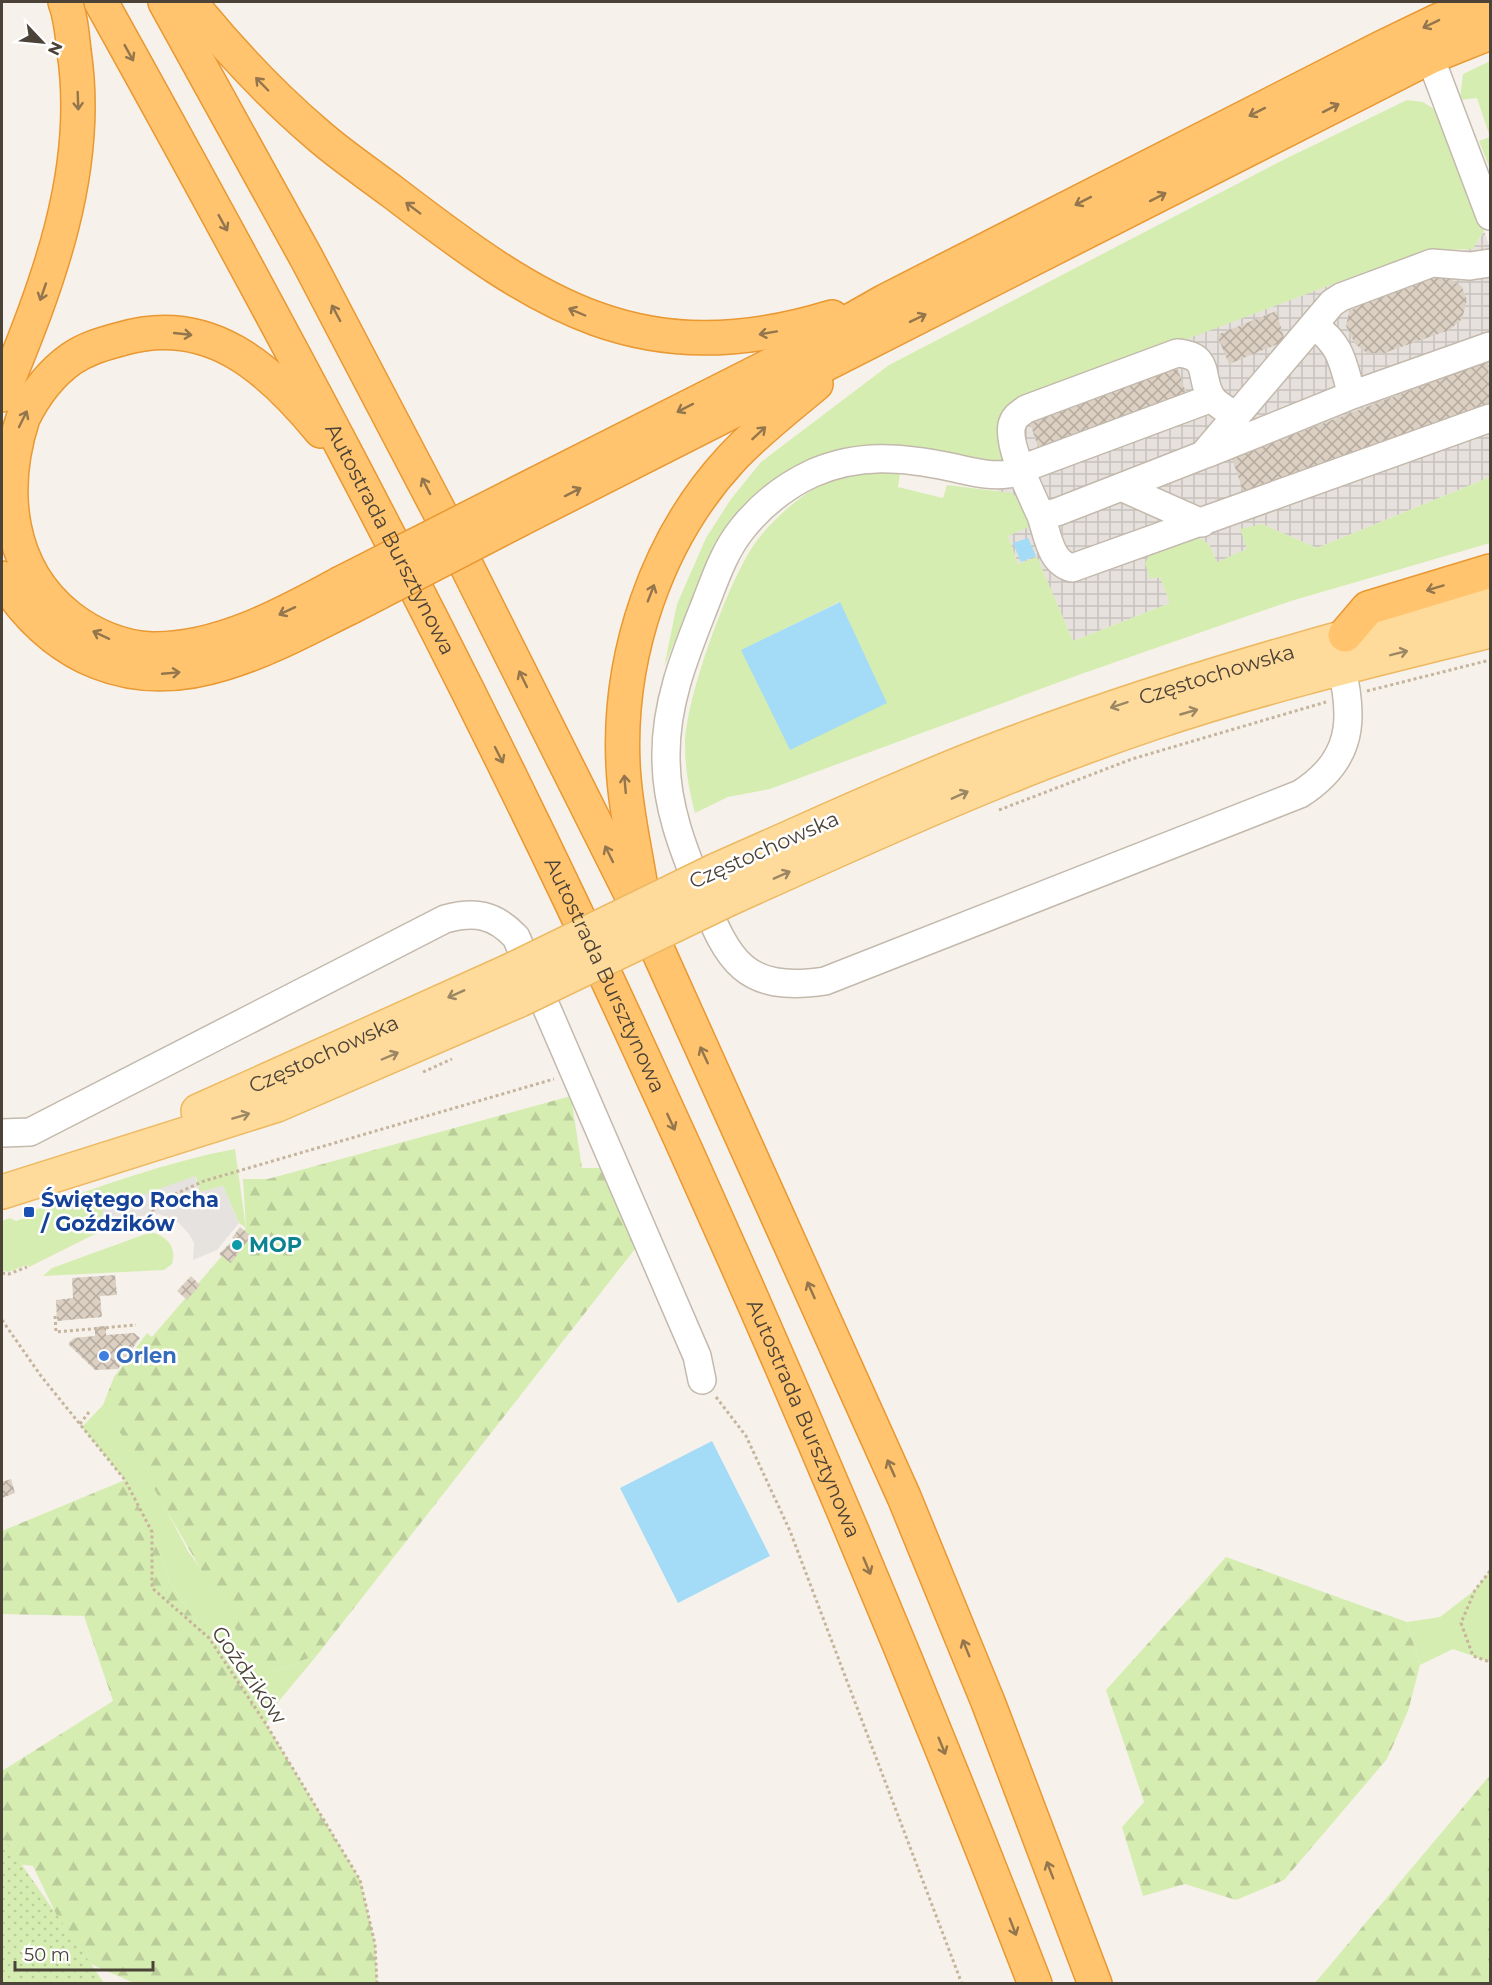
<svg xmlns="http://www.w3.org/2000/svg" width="1492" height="1985" viewBox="0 0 1492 1985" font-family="Montserrat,sans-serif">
  <defs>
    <pattern id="industrial-grid" width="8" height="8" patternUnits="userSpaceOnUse" patternTransform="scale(1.5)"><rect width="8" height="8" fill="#e6e1dc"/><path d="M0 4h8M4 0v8" fill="none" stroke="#c7c2be"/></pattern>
    <pattern id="forest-firs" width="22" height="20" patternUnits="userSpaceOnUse" patternTransform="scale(1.5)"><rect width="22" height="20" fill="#d6edb1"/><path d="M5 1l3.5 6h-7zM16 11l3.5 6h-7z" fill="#b9cc99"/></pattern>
    <pattern id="park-dots" width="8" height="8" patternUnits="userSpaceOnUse" patternTransform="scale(1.5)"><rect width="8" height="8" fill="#d6edb1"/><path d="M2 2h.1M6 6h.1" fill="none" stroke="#b9cc99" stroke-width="1.8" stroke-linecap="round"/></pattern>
    <pattern id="building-cross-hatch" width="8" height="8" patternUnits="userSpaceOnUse" patternTransform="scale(1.5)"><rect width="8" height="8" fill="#dcd0c2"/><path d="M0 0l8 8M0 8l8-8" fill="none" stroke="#b4aa9f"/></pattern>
  </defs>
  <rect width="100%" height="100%" fill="#f6f2eb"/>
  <!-- industrial -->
  <path fill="url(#industrial-grid)" d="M1484 231 1490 248V477L1317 548 1262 524 1247 549 1217 563 1209 544 1151 579 1160 577 1170 603 1073 641 1037 558 1018 564 1008 536 997 490 998 462 1057 386 1373 269 1440 250 1463 251 1479 240Z"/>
  <!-- green -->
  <path fill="#d6edb1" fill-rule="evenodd" d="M1490 61V169L1479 141 1490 137 1477 98 1460 100 1463 74Z
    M1407 100 1423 102 1437 111 1484 231 1473 249 1440 250 1373 269 1017 403 1004 457 998 462H975L920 448 879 444 828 453 796 466 771 484 698 586 664 667 677 604 706 538 731 499 761 462 889 365 1283 160Z
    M873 472 900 473 898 487 943 498 947 485 1012 493 1021 503 1031 526 1008 536 1018 564 1037 557 1073 641 1170 603 1160 577 1150 579 1145 563 1151 552C1165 546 1198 528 1209 545 1213 550 1214 557 1217 562L1247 549 1240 529 1262 524 1317 548 1490 477V543L1291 601 1084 673 770 789 728 797 695 813C689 791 685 768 685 745 685 699 730 575 758 539 772 521 792 503 812 490 830 479 852 476 873 472ZM839 602 791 750 742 650Z
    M235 1149 246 1228 239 1223 223 1186 200 1192 196 1177 103 1209 99 1232 29 1267 27 1265 8 1272 2 1270V1221L10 1218 16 1221 30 1216 35 1210C100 1186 166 1162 235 1149Z
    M151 1232C167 1236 177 1247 172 1264L164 1270 43 1276 52 1268Z
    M103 1405 149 1477 188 1551 275 1672 318 1654 279 1701 266 1724 170 1583 152 1532 125 1480 82 1427Z
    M1490 1571V1662L1453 1649 1420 1665 1407 1622 1440 1617 1475 1590Z"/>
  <!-- forest -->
  <path fill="url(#forest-firs)" d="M571 1096 582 1168H602L635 1249 318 1654 275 1672 257 1665C205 1579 157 1490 103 1405L114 1377 147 1333 152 1337 246 1228 243 1179H268Z
    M125 1480 152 1532 170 1583 266 1724 360 1880 375 1944 377 1983H134L77 1958 33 1866 2 1862V1771L113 1701 84 1616 2 1614V1531Z
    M1226 1557 1407 1622 1420 1665 1408 1711 1387 1759 1284 1880 1236 1900 1185 1884 1143 1896 1122 1827 1144 1802 1106 1690Z
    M1490 1775V1983H1315Z"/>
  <!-- park -->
  <path fill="url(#park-dots)" d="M2 1836 104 1983H2Z"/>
  <!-- parking -->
  <path fill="#e5e2df" d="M195 1176 200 1192 223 1186 239 1223 217 1250 193 1260 194 1243 189 1234 179 1223 159 1214 147 1215 99 1232 103 1209Z"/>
  <!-- water -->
  <path fill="#a4dbf6" d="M1028 538 1036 556 1021 562 1013 543Z
    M840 602 887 703 790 750 741 650Z
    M712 1441 770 1556 678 1603 620 1488Z"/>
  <!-- building -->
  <path fill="url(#building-cross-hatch)" d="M1448 277 1462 287 1467 300 1462 319 1449 330 1384 353H1367L1355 344 1346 326 1349 312 1363 302 1430 278Z
    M1276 311 1285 341 1229 364 1217 335Z
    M1488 361 1490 409 1245 497 1232 458Z
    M1177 368 1187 395 1039 450 1030 423Z
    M240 1227 251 1236 231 1263 219 1254 234 1239 232 1238Z
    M115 1275 117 1295 100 1296 102 1317 57 1321 56 1300 73 1298 72 1278Z
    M191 1276 200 1285 187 1300 177 1291Z
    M106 1326V1335L134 1333 140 1338 118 1369 95 1370 68 1344 74 1338 95 1336V1327Z
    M11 1479 15 1493 2 1498V1482Z"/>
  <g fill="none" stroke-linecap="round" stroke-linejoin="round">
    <!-- minor casing -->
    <g stroke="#c3b9ac" stroke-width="30">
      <path id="minor" d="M1430 57 1490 216
        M1314 325C1343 347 1342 362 1352 395
        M1212 398 1008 474C990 477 969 471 950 467 902 457 859 453 813 473 785 486 761 505 742 529 725 550 716 576 706 602 686 653 665 702 666 758 666 806 683 849 701 893 728 961 744 993 825 981L1300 794C1361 755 1352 709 1337 648
        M1236 416C1229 411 1217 405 1212 398 1198 378 1213 356 1177 353L1026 409C1021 413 1015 416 1013 422 1004 440 1033 498 1041 516L1057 512 1203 455 1332 303 1341 297 1432 263 1470 266 1490 263
        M1206 454 1352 395 1490 346
        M1121 487 1202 523
        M1041 516C1048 536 1050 562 1072 568L1490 418
        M2 1133 30 1132 445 919C475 911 494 914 516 937L697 1356 702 1380"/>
    </g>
    <!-- major casing -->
    <g stroke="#edb962" stroke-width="36">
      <g id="major">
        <path id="s1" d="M716 870C803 832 890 791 979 756 1147 691 1316 642 1490 599"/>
        <path d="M729 899C869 836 1007 772 1153 723 1263 686 1377 659 1490 631"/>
        <path id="s2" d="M198 1111 509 971"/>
        <path d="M2 1192 277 1105 520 1000"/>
      </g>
    </g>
    <!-- highway casing -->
    <g stroke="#e99832" stroke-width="36">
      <g id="highway">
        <path id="s3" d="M101 2C265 297 425 595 570 900 738 1255 893 1617 1035 1984"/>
        <path d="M165 2 307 259 438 509 646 924 904 1497 988 1702 1095 1984"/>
        <path d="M190 2C229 50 271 95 318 135 342 156 369 174 394 193 540 305 641 375 832 317"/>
        <path d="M2 395C47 286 92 171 74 51 72 34 71 17 65 2"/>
        <path d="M321 431C269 368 209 313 121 339 103 344 87 348 71 359 50 374 34 396 23 418 0 489 7 568 69 617 92 635 122 648 152 649 218 650 282 615 339 584"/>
        <path d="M510 497 781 360 885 301 1381 48 1439 20 1485 2"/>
        <path d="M521 519 1430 57 1490 33"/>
        <path d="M2 578C54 659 131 693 225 663 269 650 310 627 351 607"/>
        <path d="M1345 635 1368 608 1490 571"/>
        <path d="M644 908C638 860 625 813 623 764 618 656 656 540 731 459 756 432 787 408 816 384"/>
      </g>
    </g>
    <!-- path -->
    <path stroke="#c6b49c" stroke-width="3" stroke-dasharray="3 3" stroke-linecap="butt" d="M1367 691 1490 660
      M999 810 1132 759 1326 702
      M423 1072 452 1059
      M151 1223 154 1204 204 1181 554 1079
      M2 1273 9 1274 27 1267
      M55 1316 56 1332 136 1325
      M2 1320 41 1376 125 1480 152 1532V1588L209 1638 266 1724 360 1880 375 1944 377 1984
      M716 1397 746 1436 790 1531 962 1984
      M80 1424 89 1412
      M1490 1571 1475 1590 1461 1623 1473 1656 1490 1662"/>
    <!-- minor -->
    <use href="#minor" stroke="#fff" stroke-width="27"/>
    <!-- major -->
    <use href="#major" stroke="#ffdb9b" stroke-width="33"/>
    <!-- highway -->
    <use href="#highway" stroke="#ffc46d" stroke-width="33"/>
    <!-- major-bridge casing -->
    <g stroke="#edb962" stroke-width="36" stroke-linecap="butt">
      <path id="major-bridge" d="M509 971 716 870
        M520 1000 729 899"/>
    </g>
    <!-- highway-bridge casing -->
    <g stroke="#e99832" stroke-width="36" stroke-linecap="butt">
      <path id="highway-bridge" d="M339 584 510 497
        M351 607 521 519"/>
    </g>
    <!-- major-bridge -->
    <use href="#major-bridge" stroke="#ffdb9b" stroke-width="33"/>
    <!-- highway-bridge -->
    <use href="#highway-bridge" stroke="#ffc46d" stroke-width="33"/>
  </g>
  <!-- one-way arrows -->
  <defs><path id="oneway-shaft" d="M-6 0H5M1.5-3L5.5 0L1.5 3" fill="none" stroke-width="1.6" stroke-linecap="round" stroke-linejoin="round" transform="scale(1.5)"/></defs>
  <g stroke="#93764d">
    <use href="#oneway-shaft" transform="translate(1431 24) rotate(154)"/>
    <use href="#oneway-shaft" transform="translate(129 53) rotate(61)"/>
    <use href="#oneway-shaft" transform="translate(262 84) rotate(-134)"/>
    <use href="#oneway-shaft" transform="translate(78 101) rotate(88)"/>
    <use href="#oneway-shaft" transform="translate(1331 108) rotate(-27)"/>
    <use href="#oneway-shaft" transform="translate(1257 112) rotate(153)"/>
    <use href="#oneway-shaft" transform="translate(1158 197) rotate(-27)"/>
    <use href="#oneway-shaft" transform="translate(1083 201) rotate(153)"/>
    <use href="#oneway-shaft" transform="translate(413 208) rotate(-143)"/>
    <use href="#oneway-shaft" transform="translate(223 223) rotate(61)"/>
    <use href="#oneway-shaft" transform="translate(43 292) rotate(109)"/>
    <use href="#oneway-shaft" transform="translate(577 312) rotate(-157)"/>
    <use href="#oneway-shaft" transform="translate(336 313) rotate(-118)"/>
    <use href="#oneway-shaft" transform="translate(918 318) rotate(-26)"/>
    <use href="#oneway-shaft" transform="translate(768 333) rotate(170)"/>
    <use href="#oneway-shaft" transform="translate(183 334) rotate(6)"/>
    <use href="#oneway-shaft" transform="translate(685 408) rotate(153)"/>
    <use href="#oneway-shaft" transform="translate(23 419) rotate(-64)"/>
    <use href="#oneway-shaft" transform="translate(759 433) rotate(-43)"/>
    <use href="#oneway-shaft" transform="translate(426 486) rotate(-117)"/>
    <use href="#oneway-shaft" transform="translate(573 492) rotate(-27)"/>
    <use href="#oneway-shaft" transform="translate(1435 588) rotate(163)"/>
    <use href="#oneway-shaft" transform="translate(651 593) rotate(-69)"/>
    <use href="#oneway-shaft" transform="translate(287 611) rotate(155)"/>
    <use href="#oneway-shaft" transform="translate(101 635) rotate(-155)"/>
    <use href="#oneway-shaft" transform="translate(171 673) rotate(-5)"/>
    <use href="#oneway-shaft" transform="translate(523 679) rotate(-116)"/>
    <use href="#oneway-shaft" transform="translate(499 755) rotate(63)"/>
    <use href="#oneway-shaft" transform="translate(625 784) rotate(-95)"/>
    <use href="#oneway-shaft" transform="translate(609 854) rotate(-116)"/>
    <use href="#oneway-shaft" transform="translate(704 1055) rotate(-115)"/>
    <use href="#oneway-shaft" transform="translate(671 1122) rotate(65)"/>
    <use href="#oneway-shaft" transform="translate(811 1290) rotate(-114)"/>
    <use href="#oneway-shaft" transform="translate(891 1468) rotate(-114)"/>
    <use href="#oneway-shaft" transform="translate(867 1566) rotate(67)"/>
    <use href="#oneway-shaft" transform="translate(966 1648) rotate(-112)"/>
    <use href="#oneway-shaft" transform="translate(942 1746) rotate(68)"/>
    <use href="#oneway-shaft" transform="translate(1050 1870) rotate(-111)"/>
    <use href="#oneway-shaft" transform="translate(1013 1927) rotate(69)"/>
  </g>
  <g stroke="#9c8765">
    <use href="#oneway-shaft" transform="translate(1399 653) rotate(-14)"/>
    <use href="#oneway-shaft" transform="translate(1119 705) rotate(162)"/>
    <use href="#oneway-shaft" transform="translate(1189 712) rotate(-16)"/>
    <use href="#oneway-shaft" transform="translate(960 795) rotate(-24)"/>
    <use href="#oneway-shaft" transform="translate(782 875) rotate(-24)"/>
    <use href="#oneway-shaft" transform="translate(456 994) rotate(156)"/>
    <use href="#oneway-shaft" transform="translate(390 1056) rotate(-23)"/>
    <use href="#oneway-shaft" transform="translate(241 1116) rotate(-17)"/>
  </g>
  <!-- markers -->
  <rect fill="#1a4fb4" stroke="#fff" stroke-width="2" x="23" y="1206" width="12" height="12" rx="3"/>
  <circle fill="#0f9aa8" stroke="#fff" stroke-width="2" cx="237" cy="1245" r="6"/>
  <circle fill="#3f7fe0" stroke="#fff" stroke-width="2" cx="104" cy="1356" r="6"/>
  <g text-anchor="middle" stroke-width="5" stroke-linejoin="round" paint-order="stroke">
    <!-- street labels -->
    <g font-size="21" fill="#4b4238" stroke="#fff">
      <text dy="7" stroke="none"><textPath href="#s3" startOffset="610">Autostrada Bursztynowa</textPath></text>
      <text dy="7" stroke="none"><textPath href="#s1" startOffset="538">Częstochowska</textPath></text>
      <text transform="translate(764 850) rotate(-24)" y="7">Częstochowska</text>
      <text dy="7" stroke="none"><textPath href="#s3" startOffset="1096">Autostrada Bursztynowa</textPath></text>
      <text dy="7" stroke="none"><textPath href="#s2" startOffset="138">Częstochowska</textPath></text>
      <text dy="7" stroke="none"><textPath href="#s3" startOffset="1582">Autostrada Bursztynowa</textPath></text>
      <text transform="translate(249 1675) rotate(55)" y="7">Goździków</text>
    </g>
    <!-- transit labels -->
    <g font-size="21" font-weight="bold" fill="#164399" stroke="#fff" text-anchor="start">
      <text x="41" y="1207">Świętego Rocha<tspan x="41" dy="24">/ Goździków</tspan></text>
    </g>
    <!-- culture labels -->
    <g font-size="21" font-weight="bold" fill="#0d838f" stroke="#fff" text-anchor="start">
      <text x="249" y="1252">MOP</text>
    </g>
    <!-- shop labels -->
    <g font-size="21" font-weight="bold" fill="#366cbe" stroke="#fff" text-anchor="start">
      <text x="116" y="1363">Orlen</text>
    </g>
  </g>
  <!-- border -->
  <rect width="1492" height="1985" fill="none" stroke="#4b4238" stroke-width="6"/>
  <!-- north arrow -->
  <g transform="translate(42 42) rotate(116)" stroke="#ffffff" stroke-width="4.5" paint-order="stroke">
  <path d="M0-4.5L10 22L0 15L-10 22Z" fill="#4b4238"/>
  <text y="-9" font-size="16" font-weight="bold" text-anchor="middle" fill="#4b4238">N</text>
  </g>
  <!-- scale -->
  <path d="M15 1961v9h138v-9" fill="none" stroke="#4b4238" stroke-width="3"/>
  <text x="24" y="1961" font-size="18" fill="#4b4238" stroke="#ffffff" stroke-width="4.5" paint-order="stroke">50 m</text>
</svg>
